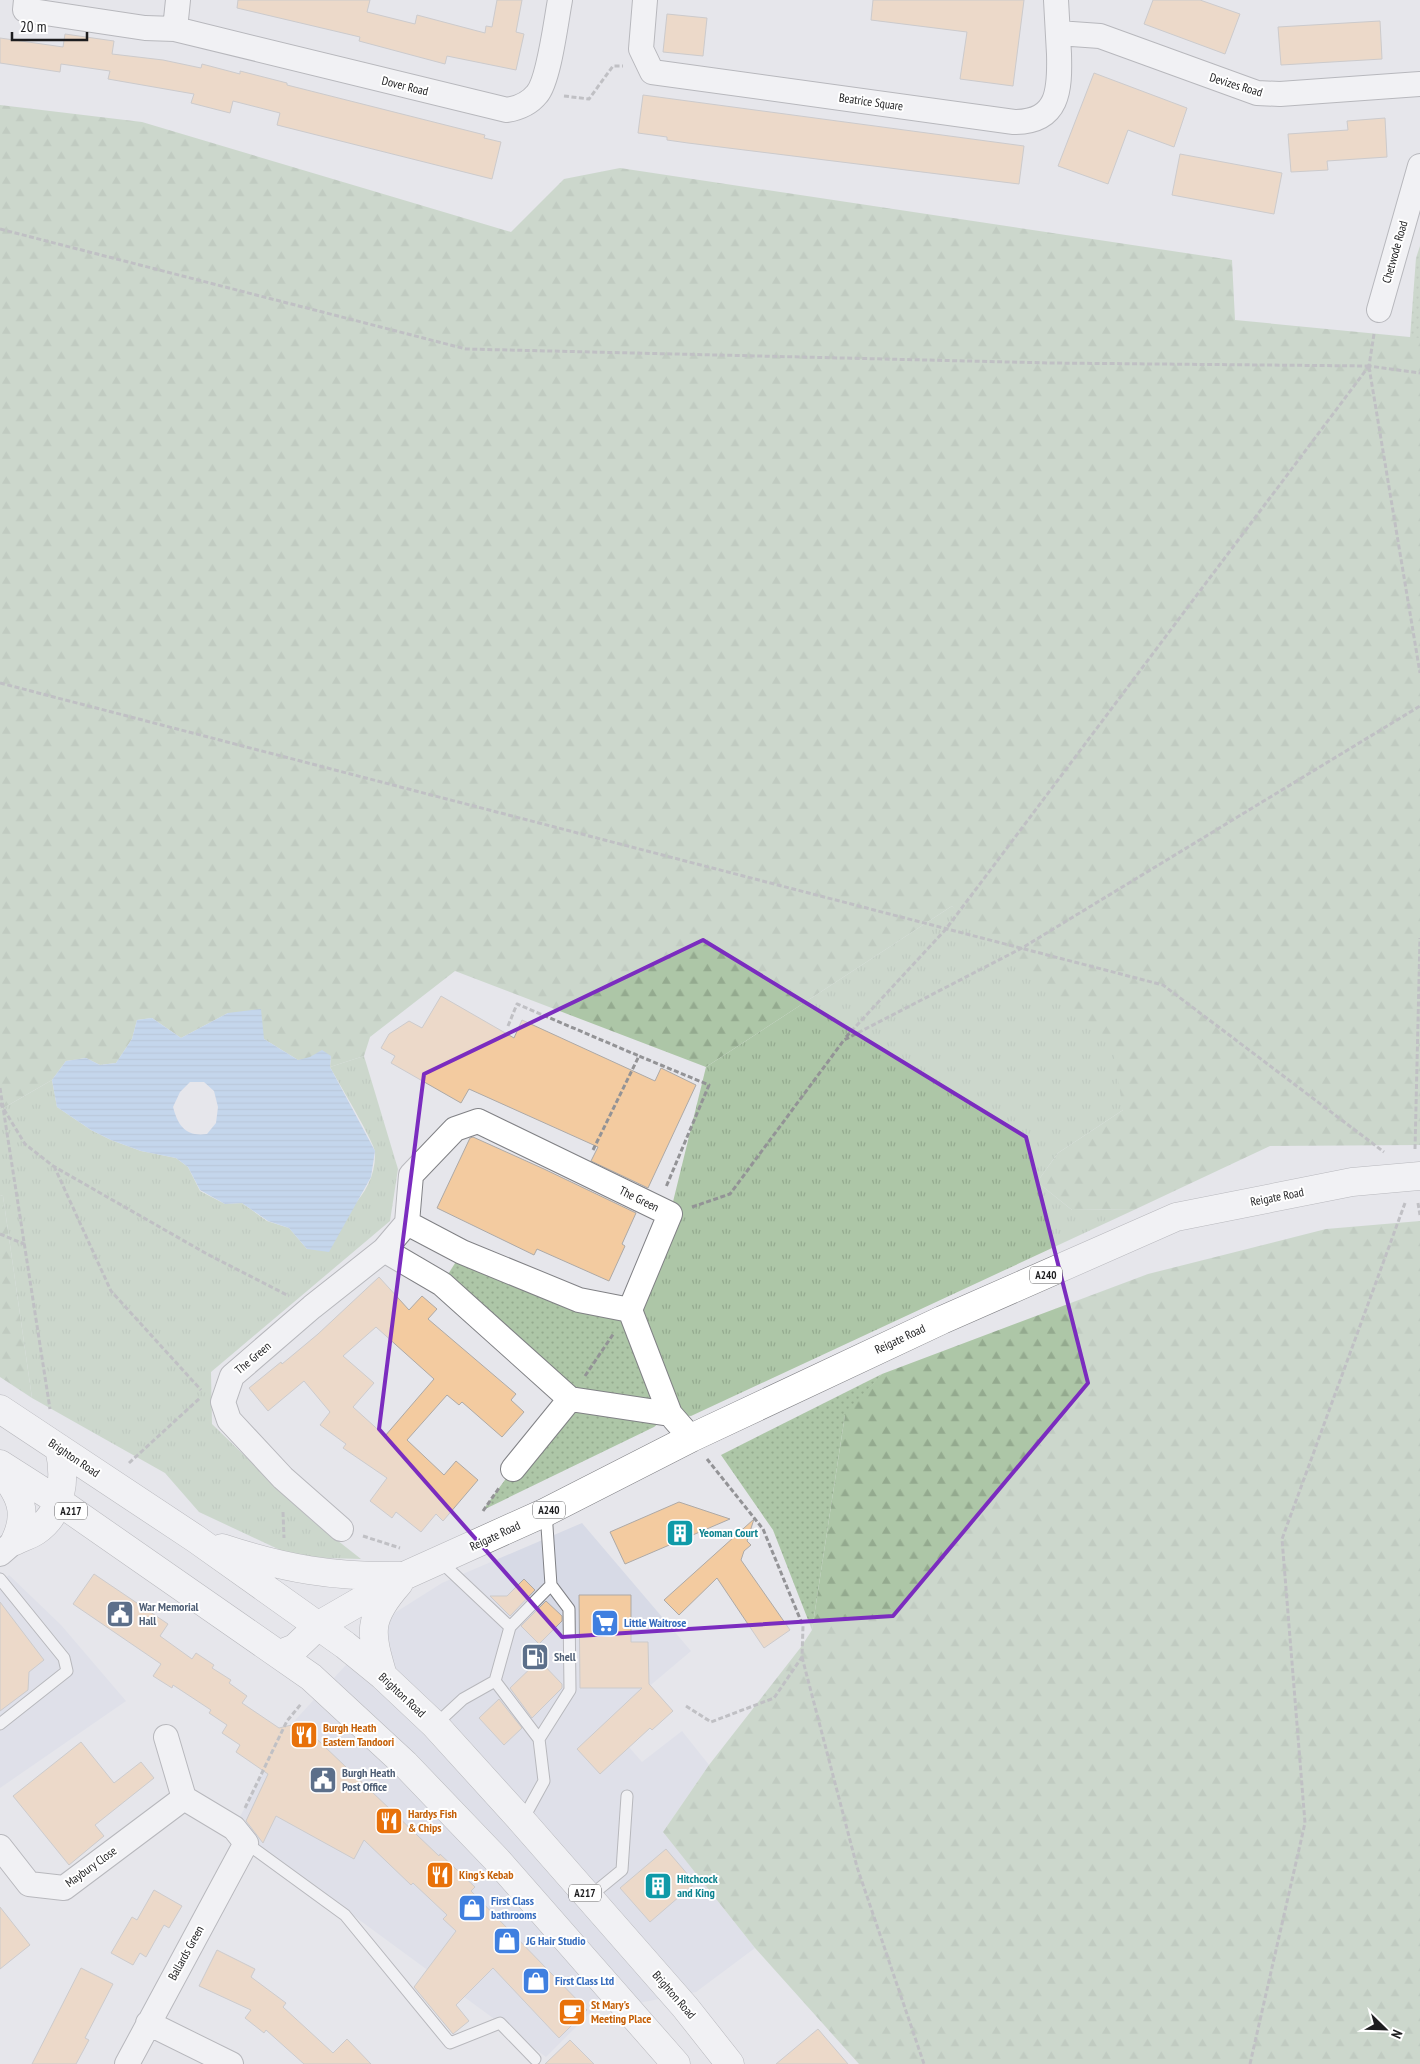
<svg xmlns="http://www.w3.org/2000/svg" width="1420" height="2064" viewBox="0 0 1420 2064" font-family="'PT Sans Narrow',sans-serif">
  <defs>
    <pattern id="grass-dots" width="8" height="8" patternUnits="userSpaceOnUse" patternTransform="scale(1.25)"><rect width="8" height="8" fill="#adc6a7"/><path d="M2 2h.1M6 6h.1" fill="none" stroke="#94aa8f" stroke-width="1.8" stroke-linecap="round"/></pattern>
    <pattern id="forest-firs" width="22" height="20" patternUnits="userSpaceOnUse" patternTransform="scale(1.25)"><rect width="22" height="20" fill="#adc6a7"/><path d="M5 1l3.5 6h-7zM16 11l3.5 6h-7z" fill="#94aa8f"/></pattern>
    <pattern id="park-tufts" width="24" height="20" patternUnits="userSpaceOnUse" patternTransform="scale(1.25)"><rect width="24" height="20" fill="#adc6a7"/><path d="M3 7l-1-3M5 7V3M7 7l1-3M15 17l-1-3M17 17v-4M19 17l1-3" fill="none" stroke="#94aa8f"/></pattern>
    <pattern id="water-rules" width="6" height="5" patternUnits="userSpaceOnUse" patternTransform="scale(1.25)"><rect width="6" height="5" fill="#9cc3ed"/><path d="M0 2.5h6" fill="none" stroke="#86a7cb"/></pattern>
  </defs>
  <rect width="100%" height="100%" fill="#e6e6eb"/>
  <!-- built -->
  <path fill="#d7dae6" d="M582 1523 691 1651 607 1722 642 1762 682 1731 709 1765 663 1832 755 1948 696 1992 591 2012 546 2057 234 1828 286 1730 393 1614 442 1583Z
    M9 1575 61 1625 126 1701 0 1788V1583Z"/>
  <!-- grass -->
  <path fill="url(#grass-dots)" d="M1420 246V338H1410L1416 258Z
    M462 1252 630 1310 670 1414 654 1427 483 1510 513 1469 569 1399 442 1284Z
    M882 1374 845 1415 812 1630 773 1530 721 1455Z"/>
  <!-- forest -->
  <path fill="url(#forest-firs)" d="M0 105 142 122 511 232 564 179 620 168 1232 260 1235 320 1420 338V1145L1270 1146 1136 1209 1072 1210 1037 1182 1058 1153 1123 1110 952 906 706 1067 455 971 370 1037 364 1056 330 1067 331 1056 298 1060 264 1039 228 1013 181 1038 152 1018 137 1020 132 1039 116 1063 100 1065 86 1058 66 1061 52 1080 0 1110Z
    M0 1195 3 1196 32 1398 0 1377Z
    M1420 1221V2064H859L755 1948 663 1832 709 1765 801 1647 812 1630 845 1415H843L882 1374 1148 1274 1326 1229Z"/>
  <!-- park -->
  <path fill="url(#park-tufts)" d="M952 906 1112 1042 1123 1110 1058 1153 1037 1182 1072 1210 1136 1209 691 1416 670 1414 630 1310 670 1214 706 1067Z
    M364 1056 398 1169 390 1221 211 1372 212 1424 309 1518 361 1559 295 1557 199 1512 165 1473 32 1398 3 1196 0 1195V1110L52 1080 57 1107 91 1130 111 1140 141 1151 176 1158 188 1167 200 1191 225 1204 242 1203 267 1221 289 1228 307 1249C335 1223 377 1196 375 1152 375 1143 337 1080 330 1067Z"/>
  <!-- water -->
  <path fill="url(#water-rules)" fill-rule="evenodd" d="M261 1009 264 1039 298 1060 310 1057 322 1050 331 1056 330 1067 375 1151 371 1177 329 1252 307 1249 289 1228 268 1221 242 1203 225 1204 200 1190 188 1167 176 1158 141 1151 111 1140 91 1130 57 1107 52 1080 66 1061 86 1058 100 1065 116 1063 132 1039 137 1020 152 1018 181 1038 228 1013ZM190 1082H204L214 1091 218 1107 216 1123 207 1134C186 1137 178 1126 173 1107L180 1092Z"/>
  <!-- building -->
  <path fill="#f3cba0" stroke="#ada9a6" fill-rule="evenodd" d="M238 0H370L367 12 415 24 417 15 485 33 486 26 492 27 497 0H522L516 32 524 34 516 70 447 56 445 64 359 41 360 37 237 8Z
    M873 0H1024L1013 86 960 79 967 32 871 20Z
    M1153 0H1200L1240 14 1225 54 1144 24Z
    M667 14 707 18 703 56 663 52Z
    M1380 21 1382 59 1281 65 1278 27Z
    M65 34 114 41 112 54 163 60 201 68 202 64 240 74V71L287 83V85L485 135 484 138 501 142 492 179 277 125 280 113 233 101 230 113 191 103 194 94 108 79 110 71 61 64 60 72 0 63V38L63 47Z
    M1094 73 1187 108 1174 147 1128 130 1108 184 1058 166Z
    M643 95 1024 146 1019 184 688 143 667 140V137L638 133Z
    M1385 118 1387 157 1327 161 1328 170 1291 172 1288 134 1348 130 1347 121Z
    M1180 154 1282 173 1274 214 1172 195Z
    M441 996 514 1038 522 1020 655 1081 661 1068 696 1085 648 1188 591 1161 598 1147 469 1089 461 1103 391 1063 395 1056 381 1048 389 1034 409 1021 422 1028Z
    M473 1137 544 1169 636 1213 622 1244 625 1246 609 1281 537 1249 534 1255 437 1208 470 1138Z
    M379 1277 409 1310 422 1296 437 1309 428 1319 516 1394 511 1400 524 1412 502 1437 462 1402 459 1405 447 1395 407 1440 444 1475 456 1461 478 1480 443 1521 436 1514 421 1532 396 1512 392 1518 370 1501 387 1478 343 1448 346 1444 320 1425 330 1412 304 1381 268 1411 249 1388 281 1362 282 1364 318 1334ZM376 1327 434 1379 385 1436 353 1407 374 1383 343 1356Z
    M679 1502 730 1519 625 1564 610 1532Z
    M754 1519 747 1541 751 1545 744 1551 741 1560 790 1630 764 1648 717 1578 679 1615 664 1600Z
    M94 1574 168 1624 160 1636 192 1659 196 1653 214 1665 212 1668 231 1680 229 1683 247 1696 242 1703 279 1728 300 1723 439 1856 440 1854 475 1887 471 1891 587 2010 559 2038 493 1968 456 2005 469 2021 453 2034 414 1987 456 1931 443 1919 447 1915 413 1883 411 1885 364 1840 354 1859 276 1816 263 1843 246 1821 268 1774 236 1752 240 1745 222 1733 227 1725 209 1713 211 1710 173 1685 172 1688 153 1676 161 1664 73 1604Z
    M524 1579 535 1590 510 1616 490 1596H507Z
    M579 1595H631V1642H648L649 1684 673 1711 652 1730 650 1728 600 1774 577 1749 642 1688H580Z
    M546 1601 562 1616V1621L539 1644 521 1626Z
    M0 1602 44 1660 29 1672 28 1690 0 1711Z
    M539 1660 562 1684V1688L532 1718 510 1688Z
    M499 1699 522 1728 504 1745 479 1718Z
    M81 1742 114 1783 141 1762 154 1778 95 1825 104 1836 69 1865 13 1796Z
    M666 1849 695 1883 650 1922 620 1888Z
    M154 1890 182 1906 169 1928 164 1925 146 1957 140 1953 133 1965 111 1953 132 1917 137 1920Z
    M0 1907 30 1945 0 1969Z
    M217 1950 255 1969 251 1977 286 2003 283 2007 333 2053 347 2039 371 2064H304L266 2030 264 2033 245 2018 251 2010 199 1986Z
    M81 1968 113 1984 85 2038 89 2040 76 2064H32Z
    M818 2029 848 2064H776Z
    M570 2040 594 2064H545Z"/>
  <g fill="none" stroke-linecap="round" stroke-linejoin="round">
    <!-- lane casing -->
    <g stroke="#808185" stroke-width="13">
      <path id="lane" d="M440 1561 510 1627 551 1585 546 1512
        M0 1579 64 1658 67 1671 0 1724
        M495 1681 510 1627
        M435 1725 463 1699 495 1681 539 1739 544 1781 522 1821
        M539 1739 570 1690 569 1609 551 1585
        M246 1843 345 1915 450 2043 500 2023 535 2059
        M589 1897 622 1870 627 1796"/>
    </g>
    <!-- street casing -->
    <g stroke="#808185" stroke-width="26">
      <path id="street" d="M26 0 25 10 145 28 175 29 178 0
        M645 0 641 49 652 72 1014 122C1059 122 1060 90 1059 54 1058 36 1057 18 1056 0
        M175 29 507 110C519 108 529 104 537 94 549 80 556 21 560 0
        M1058 33 1100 36 1257 93 1280 94 1420 84
        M1379 310 1420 166
        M384 1250 442 1284 570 1399 670 1414 691 1438
        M630 1310 670 1414
        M513 1469 570 1399
        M341 1529 283 1478 229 1420 223 1402 232 1376 312 1307 384 1250 407 1223 411 1175 455 1129 478 1121 670 1214 630 1310 579 1300 462 1252 407 1223
        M0 1554 15 1541
        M166 1737 184 1798
        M0 1847 29 1884 64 1888 184 1798 234 1828 246 1843 127 2064
        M148 2023 231 2064"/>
    </g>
    <!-- highway casing -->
    <g stroke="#808185" stroke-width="29">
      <path id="highway" d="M0 1409 196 1539 345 1645 383 1676 435 1725 522 1821 685 2007 730 2064
        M0 1464 58 1501 311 1677 405 1764 497 1860 676 2064
        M0 1470C20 1494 29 1512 15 1541
        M15 1541C21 1538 30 1535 36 1531 63 1513 66 1477 59 1448
        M222 1548C286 1569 333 1577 400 1576
        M280 1654 295 1648 319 1625 404 1576 546 1512 691 1438 942 1320 1176 1217 1352 1182 1420 1176
        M383 1676C370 1632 367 1619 399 1583"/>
    </g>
    <!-- path -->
    <path stroke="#939396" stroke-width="3" stroke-dasharray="5 2.5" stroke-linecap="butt" d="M564 96 589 99 613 66H623
      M0 229 466 349 1051 363 1369 366
      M1374 334 1369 366 1420 373
      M1369 367 1420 673
      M0 683 1163 985 1384 1152
      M508 1026 517 1004 639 1056
      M846 1037 946 929 1369 366
      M0 1088 50 1409
      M0 1103 25 1144 53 1166 207 1254 289 1296
      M1415 1149 1420 938
      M593 1150 639 1056 709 1085 666 1187
      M54 1166 111 1291 201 1390
      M1418 1203 1420 1215
      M692 1207 730 1194 844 1040 1022 948 1420 706
      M0 1234 24 1244
      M585 1376 614 1333
      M129 1463 200 1398
      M483 1511 499 1488
      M283 1512 284 1538
      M363 1536 400 1548
      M802 1657 857 1867 924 2064
      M686 1706 711 1722 774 1698 802 1657 803 1626 763 1529 707 1459
      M245 1808 287 1721 301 1704
      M1250 2064 1305 1823 1282 1539 1405 1203"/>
    <!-- lane -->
    <use href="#lane" stroke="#fff" stroke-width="11"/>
    <!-- street -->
    <use href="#street" stroke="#fff" stroke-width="24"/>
    <!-- highway -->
    <use href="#highway" stroke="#fff" stroke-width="28"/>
  </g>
  <!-- marked area -->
  <path d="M0 0H1420V2064H0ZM703 940 1026 1137 1088 1383 893 1616 562 1637 379 1429 424 1074Z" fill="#e6e6eb" fill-opacity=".55" fill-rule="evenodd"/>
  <path fill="none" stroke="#7b2cbf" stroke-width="4" stroke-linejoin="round" d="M703 940 1026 1137 1088 1383 893 1616 562 1637 379 1429 424 1074Z"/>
  <!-- icons -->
  <defs>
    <g id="building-square" transform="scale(1.4375)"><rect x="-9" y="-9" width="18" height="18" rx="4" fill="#0f9aa8" stroke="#fff"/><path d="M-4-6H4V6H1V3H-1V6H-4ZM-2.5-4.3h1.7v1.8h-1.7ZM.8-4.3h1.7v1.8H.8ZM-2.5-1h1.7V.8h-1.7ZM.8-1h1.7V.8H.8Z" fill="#fff"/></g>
    <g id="civic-square" transform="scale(1.4375)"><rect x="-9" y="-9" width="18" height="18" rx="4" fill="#5c6f8a" stroke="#fff"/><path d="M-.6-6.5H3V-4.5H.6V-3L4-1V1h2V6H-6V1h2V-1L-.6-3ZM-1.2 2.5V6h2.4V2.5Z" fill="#fff"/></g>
    <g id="supermarket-square" transform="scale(1.4375)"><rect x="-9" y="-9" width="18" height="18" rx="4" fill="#3f7fe0" stroke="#fff"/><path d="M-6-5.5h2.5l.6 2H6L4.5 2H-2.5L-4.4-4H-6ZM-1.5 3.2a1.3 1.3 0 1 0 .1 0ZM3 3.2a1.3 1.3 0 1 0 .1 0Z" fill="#fff"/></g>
    <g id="fuel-square" transform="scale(1.4375)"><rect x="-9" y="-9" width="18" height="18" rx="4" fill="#5c6f8a" stroke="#fff"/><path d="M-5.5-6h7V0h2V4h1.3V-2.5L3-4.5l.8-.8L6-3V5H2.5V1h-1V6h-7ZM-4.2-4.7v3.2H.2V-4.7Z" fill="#fff"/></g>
    <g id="restaurant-square" transform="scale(1.4375)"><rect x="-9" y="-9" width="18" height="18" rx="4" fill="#e8710a" stroke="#fff"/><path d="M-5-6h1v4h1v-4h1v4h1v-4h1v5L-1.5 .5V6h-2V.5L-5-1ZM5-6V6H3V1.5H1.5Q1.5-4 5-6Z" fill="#fff"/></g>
    <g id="shop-square" transform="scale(1.4375)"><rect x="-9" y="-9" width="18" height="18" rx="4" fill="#3f7fe0" stroke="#fff"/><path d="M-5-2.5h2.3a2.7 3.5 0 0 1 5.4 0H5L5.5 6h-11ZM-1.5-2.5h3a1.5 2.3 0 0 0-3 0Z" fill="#fff"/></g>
    <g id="cafe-square" transform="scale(1.4375)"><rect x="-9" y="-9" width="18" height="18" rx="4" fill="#e8710a" stroke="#fff"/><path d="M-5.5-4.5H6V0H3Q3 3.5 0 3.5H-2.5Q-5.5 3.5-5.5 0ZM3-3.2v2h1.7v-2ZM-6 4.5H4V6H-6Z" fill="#fff"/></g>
  </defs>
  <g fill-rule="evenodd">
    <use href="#building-square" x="680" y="1533"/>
    <use href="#civic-square" x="120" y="1614"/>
    <use href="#supermarket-square" x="605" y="1623"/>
    <use href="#fuel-square" x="535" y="1657"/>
    <use href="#restaurant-square" x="304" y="1735"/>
    <use href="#civic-square" x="323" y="1780"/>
    <use href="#restaurant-square" x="389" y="1821"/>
    <use href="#restaurant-square" x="440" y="1875"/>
    <use href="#building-square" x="658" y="1886"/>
    <use href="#shop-square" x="472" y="1908"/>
    <use href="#shop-square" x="507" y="1941"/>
    <use href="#shop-square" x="536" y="1981"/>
    <use href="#cafe-square" x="572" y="2012"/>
  </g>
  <g text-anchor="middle" stroke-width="4" stroke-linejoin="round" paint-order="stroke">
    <!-- shield labels -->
    <g fill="#fff" stroke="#616162" stroke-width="1">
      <rect x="1030" y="1266.5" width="32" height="17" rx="4"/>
      <rect x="533" y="1501.5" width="32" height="17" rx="4"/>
      <rect x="55" y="1502.5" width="32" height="17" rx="4"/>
      <rect x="569" y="1884.5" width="32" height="17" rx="4"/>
    </g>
    <g font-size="11" font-weight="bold" fill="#1d1d1f">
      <text x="1046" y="1279">A240</text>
      <text x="549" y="1514">A240</text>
      <text x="71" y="1515">A217</text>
      <text x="585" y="1897">A217</text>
    </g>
    <!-- street labels -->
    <g font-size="12" fill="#1d1d1f" stroke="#fff">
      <text transform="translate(1236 85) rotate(17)" y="4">Devizes Road</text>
      <text transform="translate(405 86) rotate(14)" y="4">Dover Road</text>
      <text transform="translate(871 102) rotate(8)" y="4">Beatrice Square</text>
      <text transform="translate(1395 252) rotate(-74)" y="4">Chetwode Road</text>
      <text transform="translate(1277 1197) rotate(-11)" y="4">Reigate Road</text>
      <text transform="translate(639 1199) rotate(26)" y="4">The Green</text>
      <text transform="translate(900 1339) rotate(-25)" y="4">Reigate Road</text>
      <text transform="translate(253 1358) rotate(-40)" y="4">The Green</text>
      <text transform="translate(74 1458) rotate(34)" y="4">Brighton Road</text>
      <text transform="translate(495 1536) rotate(-25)" y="4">Reigate Road</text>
      <text transform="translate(402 1695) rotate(43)" y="4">Brighton Road</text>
      <text transform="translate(91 1867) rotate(-36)" y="4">Maybury Close</text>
      <text transform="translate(186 1953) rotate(-61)" y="4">Ballards Green</text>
      <text transform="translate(674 1995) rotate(49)" y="4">Brighton Road</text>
    </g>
    <!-- culture labels -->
    <g font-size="12" font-weight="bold" fill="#0d838f" stroke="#fff" text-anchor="start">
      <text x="699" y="1537">Yeoman Court</text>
      <text x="677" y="1883">Hitchcock<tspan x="677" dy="14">and King</tspan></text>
    </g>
    <!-- service labels -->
    <g font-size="12" font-weight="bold" fill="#4e5e75" stroke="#fff" text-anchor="start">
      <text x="139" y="1611">War Memorial<tspan x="139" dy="14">Hall</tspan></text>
      <text x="554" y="1661">Shell</text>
      <text x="342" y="1777">Burgh Heath<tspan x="342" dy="14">Post Office</tspan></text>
    </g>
    <!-- shop labels -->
    <g font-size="12" font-weight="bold" fill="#366cbe" stroke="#fff" text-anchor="start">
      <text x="624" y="1627">Little Waitrose</text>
      <text x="491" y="1905">First Class<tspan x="491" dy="14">bathrooms</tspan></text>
      <text x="526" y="1945">JG Hair Studio</text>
      <text x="555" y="1985">First Class Ltd</text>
    </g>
    <!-- food labels -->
    <g font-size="12" font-weight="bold" fill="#c56008" stroke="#fff" text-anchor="start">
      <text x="323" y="1732">Burgh Heath<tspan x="323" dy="14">Eastern Tandoori</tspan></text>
      <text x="408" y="1818">Hardys Fish<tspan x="408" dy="14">&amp; Chips</tspan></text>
      <text x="459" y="1879">King's Kebab</text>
      <text x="591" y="2009">St Mary's<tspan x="591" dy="14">Meeting Place</tspan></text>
    </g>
  </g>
  <!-- north arrow -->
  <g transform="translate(1385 2029) rotate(113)" stroke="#ffffff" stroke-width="4" paint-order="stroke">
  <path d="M0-4L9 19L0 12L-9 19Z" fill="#1d1d1f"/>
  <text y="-8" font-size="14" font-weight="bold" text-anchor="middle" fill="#1d1d1f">N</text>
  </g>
  <!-- scale -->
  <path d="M12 32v8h75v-8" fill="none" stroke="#1d1d1f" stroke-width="2.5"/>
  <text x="20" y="32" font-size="15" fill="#1d1d1f" stroke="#ffffff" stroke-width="4" paint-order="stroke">20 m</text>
</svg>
